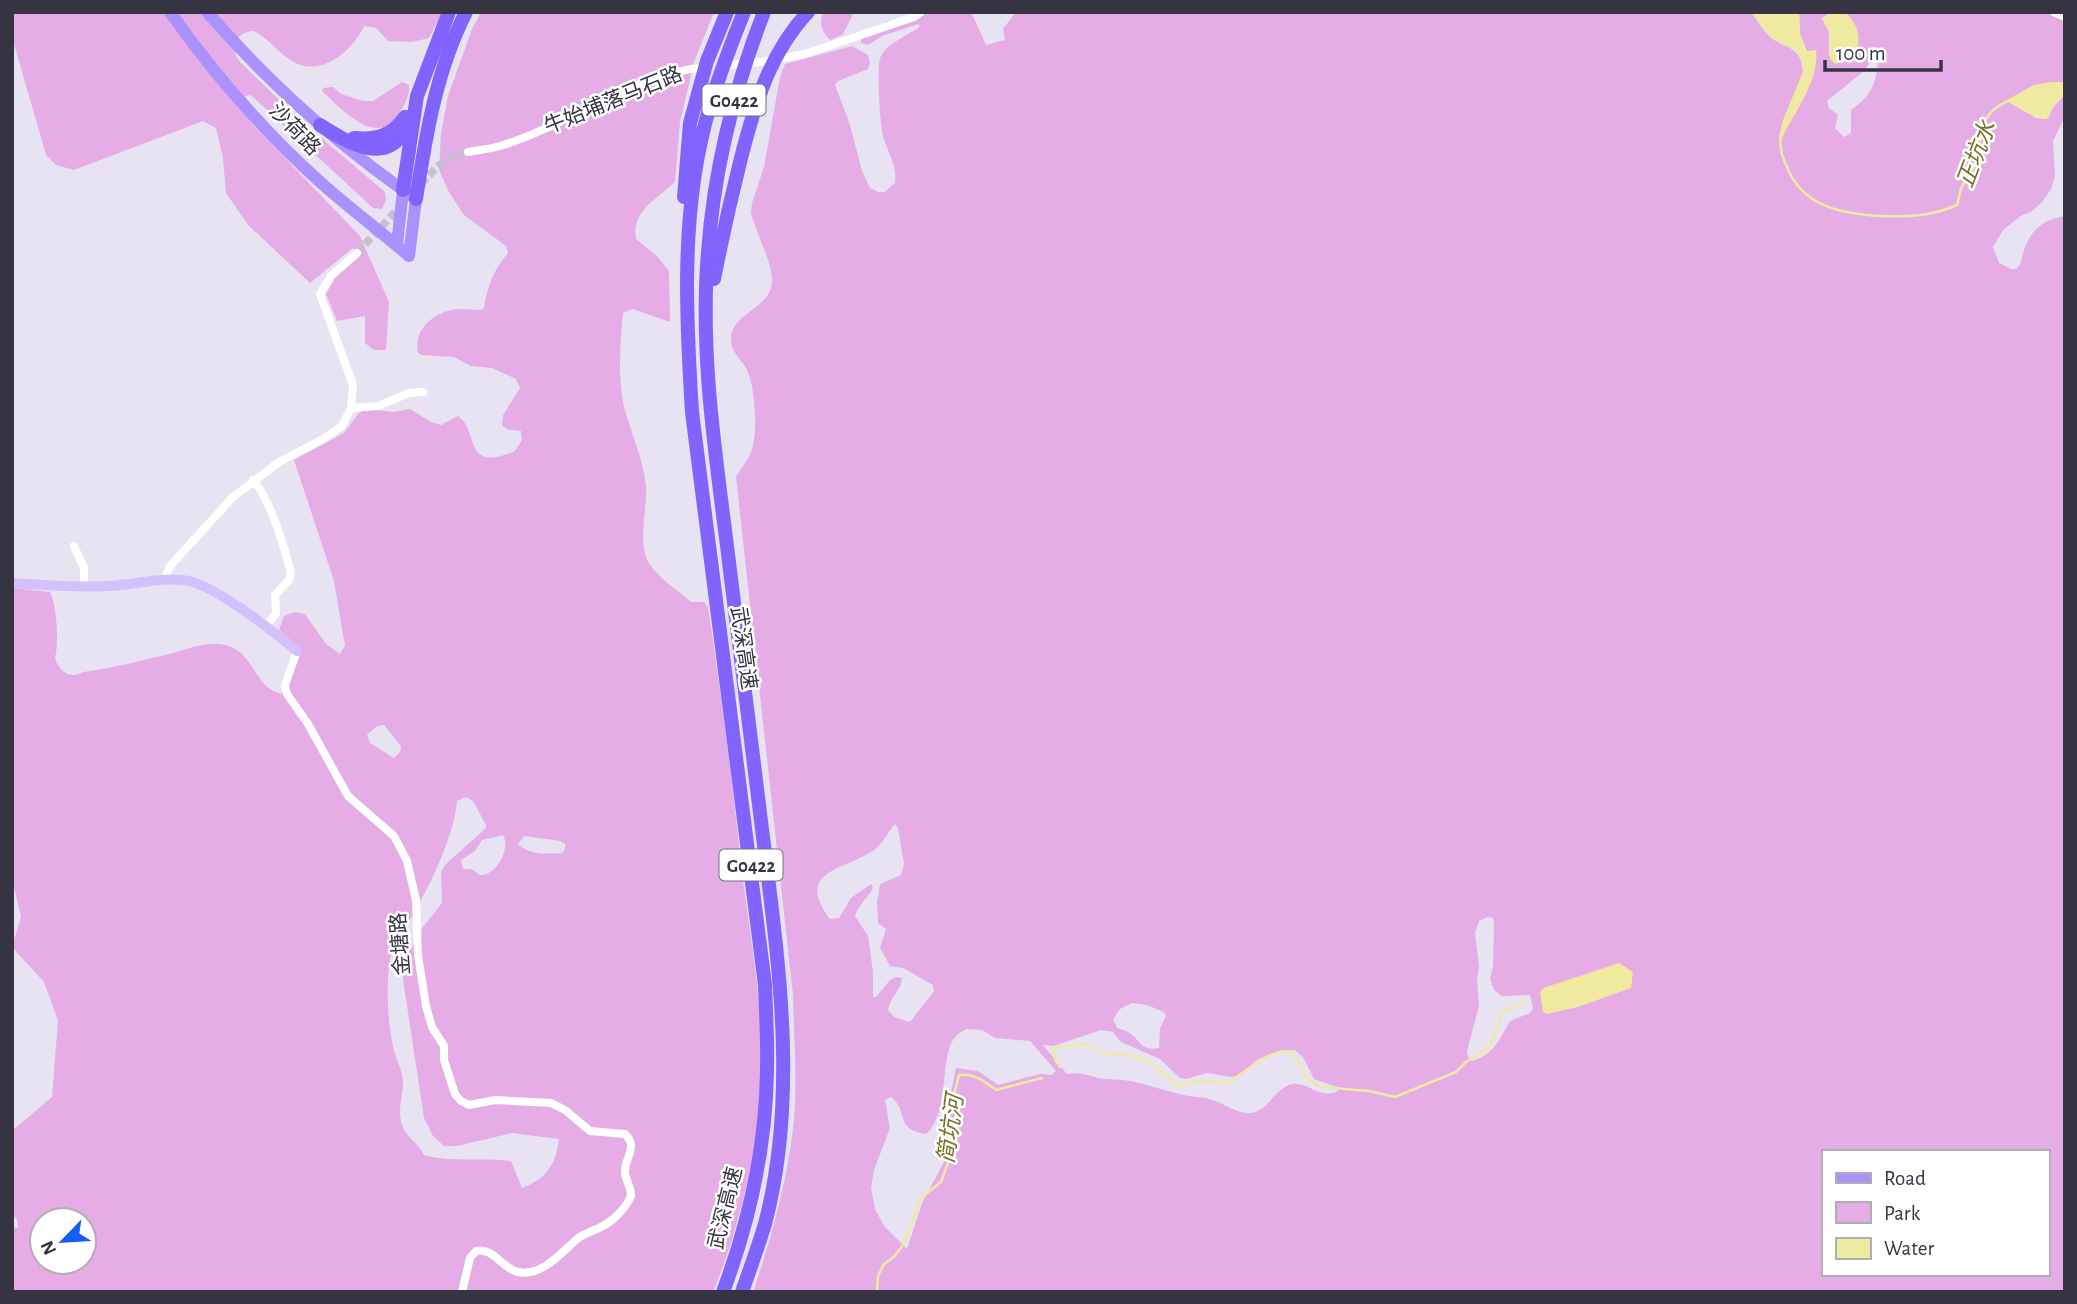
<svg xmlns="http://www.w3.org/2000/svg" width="2077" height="1304" viewBox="0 0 2077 1304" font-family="'Alegreya Sans','Noto Sans SC',sans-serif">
  <rect width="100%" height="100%" fill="#e7e3f2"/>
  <!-- green -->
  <path fill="#e5ace6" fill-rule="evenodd" d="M12 12H443L429 38 412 42 388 41 376 28 364 26C354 48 326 75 298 64 281 57 270 39 254 31 235 32 229 48 240 62L300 120 385 192 386 200 382 209 373 208 253 97 249 95 244 97 241 107 253 125 360 236 389 302 386 350H374L365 343V316L337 321 326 294 335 278 360 256 353 248 310 283 248 225 226 193 223 158 216 128 203 121 74 170 56 165 46 155 12 37Z
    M481 12H714L694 62 680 122 675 182C656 200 631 211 636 239L657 256 669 271 670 322 633 309 623 313C620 345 617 383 626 414 633 438 644 462 646 487 647 510 639 535 646 557 652 574 678 590 691 602H704L708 607C721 692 732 778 741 864 750 940 767 1020 760 1097 755 1162 738 1232 713 1292H12V1227L18 1228 17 1219 12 1214V1131L52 1097 58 1021 44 982 12 947 21 917 12 878V588L50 592C57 605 59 643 55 658 57 666 64 675 73 675 77 675 80 673 84 672 114 668 143 660 173 653 184 650 197 645 209 644 258 641 249 690 284 694L300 655 297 646 279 630 284 616 294 612 305 614 326 644 340 654 345 646 334 581 294 460 344 433 359 413 367 409 393 412 410 409 431 422 441 425 458 416C480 431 462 474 515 451L522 440 521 431 507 429 502 425 503 415 520 388 516 379 492 368 471 366 454 357 422 355 418 353C413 331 432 314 452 310 461 308 472 310 481 310L484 308C488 285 493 271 508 253L506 246 464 215 449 192 439 170 441 134 448 96 472 29ZM384 725 401 746 400 752 394 758 370 743 367 735 377 726ZM466 797 473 801 486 825V828L446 864 441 872 442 903 423 927 406 957 403 979 424 1118 433 1136 444 1146H457L512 1133 559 1139C556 1165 546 1179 522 1188L511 1161C481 1157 453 1163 424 1155 419 1144 405 1136 402 1125 397 1109 403 1098 403 1083 403 1071 396 1059 393 1047 387 1019 383 962 398 936 402 929 409 922 413 915 431 883 454 836 457 801ZM503 835C511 849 496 876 480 875L471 869H463L461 860 475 851 482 840ZM524 836 561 841 565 844V849L562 853C546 854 529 855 518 844ZM42 1220H84V1262H42Z
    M824 12H854L843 34 831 40C822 34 818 21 824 12Z
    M925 12H971L986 45 1005 40 1003 29 1016 12H1751C1757 20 1762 29 1769 36 1785 50 1800 44 1803 71L1781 138 1789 122 1813 52 1807 51 1800 34 1799 12H1831L1822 18 1829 32V56L1841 63 1857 52 1847 14 1844 12H2065V82L2034 85 2006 101 2028 111 2035 118 2049 117 2052 108 2065 95V116L2053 141 2055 176 2051 189 2042 202 2031 212 2022 215 2003 230 1993 247 1999 263 2011 269H2016C2022 264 2021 260 2023 253 2030 230 2042 220 2065 216V1292H753C771 1240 786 1184 793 1130 798 1086 794 1039 793 995L736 477C741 468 749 459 752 449 758 431 755 387 747 370 741 358 730 352 731 338 733 311 773 309 772 279 771 260 756 233 751 213L752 203 764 167 780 77 785 64 852 46 868 55 870 62 868 69 838 81 835 85 850 125 862 171 870 188 878 192H885L895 183C897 165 888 153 883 136 880 125 876 64 881 56 888 43 908 35 920 27L918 24 882 36 868 45 861 43V39L886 22ZM1873 58 1878 61C1876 85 1871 96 1851 110V133L1844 137 1835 128 1838 115 1829 108 1827 101 1864 71ZM895 824 898 828 904 864 901 875 880 884 877 903 878 923 886 929 880 948 890 966 903 968 933 985 934 991 910 1022 894 1017 888 1010C890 997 901 991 902 978L896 977 890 980 876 997H873V972L868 936 855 916C858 905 868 898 873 888L871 884 851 898 839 918 830 919C793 870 846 870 874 850 884 843 887 832 895 824ZM1488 917 1493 918 1494 922 1493 966 1490 979 1494 990 1502 996 1530 995 1533 1009 1530 1013 1510 1021C1500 1039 1494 1054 1473 1061L1468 1057 1467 1051 1479 1006 1477 981 1479 966 1475 933 1479 921ZM1132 1003 1147 1005 1164 1012 1166 1016 1160 1028 1159 1048C1141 1052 1141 1040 1128 1032 1125 1030 1120 1029 1117 1028L1113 1019 1120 1009ZM967 1029 982 1030 995 1038 1030 1041 1056 1071 1052 1075 1040 1074 998 1085 978 1071 956 1068 943 1130 946 1153 944 1162 922 1203 907 1249 884 1226 875 1209 871 1187 874 1170 890 1128 885 1100 891 1097C909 1110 894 1130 926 1134 956 1108 932 1040 967 1029ZM1101 1030 1113 1032 1121 1042 1160 1059 1180 1078 1186 1079 1207 1073 1232 1077 1243 1074 1257 1060 1269 1055 1281 1051 1295 1050 1303 1057 1314 1079 1337 1087 1338 1091C1320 1100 1308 1082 1293 1084 1273 1088 1270 1111 1250 1113 1235 1114 1223 1102 1209 1099 1202 1097 1195 1097 1188 1096 1168 1092 1150 1085 1130 1081 1120 1079 1109 1080 1098 1078 1086 1075 1079 1072 1067 1074L1043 1045 1053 1046ZM1823 1152H2047V1274H1823Z
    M402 82 409 85C410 96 404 106 398 115 376 149 341 108 322 91L323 88 333 87 341 94 363 101H373Z"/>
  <!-- water -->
  <path fill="#efea9f" d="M1751 12H1799L1800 34 1807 51 1816 50C1820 81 1794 112 1782 138L1779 137 1783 120 1803 72 1802 60 1795 50 1770 37Z
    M1831 12 1847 14C1865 32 1863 58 1835 64L1830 59 1829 32 1822 19Z
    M2051 82H2065V95L2056 102 2047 119C2032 120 2019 106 2005 101L2034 85Z
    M1619 963 1633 972 1631 988 1578 1007 1547 1014 1543 1012 1540 993 1543 988Z"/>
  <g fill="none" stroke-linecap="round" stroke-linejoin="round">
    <!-- stream -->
    <path stroke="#efea9f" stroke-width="2.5" d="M1781 136C1779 147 1782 157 1787 167 1803 208 1844 214 1882 216 1908 217 1933 216 1957 205 1959 199 1959 194 1961 189 1965 178 1974 170 1977 159 1983 134 1978 115 2006 102
      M1060 1067 1055 1060 1054 1048 1086 1044 1102 1053 1133 1056 1149 1062 1179 1086C1196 1078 1210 1082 1228 1083 1246 1072 1271 1046 1293 1052L1306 1078 1321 1087 1369 1091 1395 1097 1456 1072 1466 1062 1483 1052 1492 1042 1502 1012 1525 1002
      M877 1292 878 1276 884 1264 894 1257 903 1245 921 1198 941 1182 952 1152 947 1124 959 1075C974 1073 984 1081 996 1090L1042 1078"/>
    <!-- street-tunnel -->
    <path stroke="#c4c0cf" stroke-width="8" stroke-dasharray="8 4" stroke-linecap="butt" d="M421 184C434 170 447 154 468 152
      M357 253 400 207"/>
    <!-- street -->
    <path stroke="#fff" stroke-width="8" d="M2054 12 2065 17
      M722 66 761 62 805 54 914 17 921 12
      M468 152C479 150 490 149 500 146 568 126 634 73 706 67
      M351 408 378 406 409 393 423 392
      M253 480C271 500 284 546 291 573L289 580 275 595 276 613 266 626
      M74 546 84 568V587
      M164 581 170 566 233 497 279 462 323 439 342 426 351 408 353 385 320 294 331 276 357 253
      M297 651 285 685 287 694 308 724 348 796 394 836 407 861 416 900 418 955 426 1006 432 1027 444 1046V1060L455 1094 461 1101 469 1105 495 1100 551 1103 565 1110 590 1131 625 1134C639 1147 624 1158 625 1173 626 1181 631 1187 631 1196 625 1210 611 1223 597 1229 590 1232 583 1234 577 1239 562 1252 542 1277 518 1272 502 1269 494 1247 476 1251L470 1258 462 1292"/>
    <!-- secondary -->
    <path stroke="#d3c1fe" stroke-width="10" d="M12 583C44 585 77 588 109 586 133 585 166 576 189 581 220 589 271 630 297 651"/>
    <!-- primary -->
    <path stroke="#ab91fd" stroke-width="12" d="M170 12C213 73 264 131 319 181 348 207 379 230 409 256
      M207 12C269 83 339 146 416 199L409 256
      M397 245 403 190"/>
    <!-- highway -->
    <path stroke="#8163fd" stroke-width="14" d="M320 125C350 144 390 169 410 121
      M354 138C376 140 392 136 405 117
      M403 190 417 96 449 12
      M684 197 690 123 707 61 727 12
      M416 199C426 135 436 71 466 12
      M714 279C722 238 731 198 741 158 755 104 769 54 808 12
      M723 1292C749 1222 766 1147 767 1071 768 1043 766 1014 765 985L692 412C686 317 681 217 705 124 715 85 729 49 744 12
      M742 1292C750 1269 758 1247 765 1224 799 1094 778 959 762 829 750 732 738 635 726 538 714 444 700 348 708 252 714 170 734 89 764 12"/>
  </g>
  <g text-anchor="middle" stroke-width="5" stroke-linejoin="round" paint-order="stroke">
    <!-- shield labels -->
    <g fill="#fff" stroke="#72717b" stroke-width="2">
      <rect x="702.5" y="84.5" width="63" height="31" rx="5"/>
      <rect x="719.5" y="849.5" width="63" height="31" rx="5"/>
    </g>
    <g font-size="19" font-weight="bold" fill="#363443">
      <text x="734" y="107">G0422</text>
      <text x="751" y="872">G0422</text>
    </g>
    <!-- street labels -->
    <g font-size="21" fill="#363443" stroke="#fff">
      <text transform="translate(613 100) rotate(-22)" y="7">牛始埔落马石路</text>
      <text transform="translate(295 129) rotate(46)" y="7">沙荷路</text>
      <text transform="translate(744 648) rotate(82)" y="7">武深高速</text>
      <text transform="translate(400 944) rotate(-94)" y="7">金塘路</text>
      <text transform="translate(725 1208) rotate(-76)" y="7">武深高速</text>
    </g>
    <!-- water labels -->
    <g font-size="23" font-style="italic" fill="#777324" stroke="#fff">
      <text transform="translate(1976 154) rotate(-69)" y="8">正坑水</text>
      <text transform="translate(950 1129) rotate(-82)" y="8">简坑河</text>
    </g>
  </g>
  <!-- border -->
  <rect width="2077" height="1304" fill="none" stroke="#363443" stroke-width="28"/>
  <!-- legend -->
  <rect x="1822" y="1150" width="228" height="126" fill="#ffffff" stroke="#afaeb4" stroke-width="2"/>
  <rect x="1836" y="1173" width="35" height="10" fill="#ab91fd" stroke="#afaeb4" stroke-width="2"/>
  <text x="1884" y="1185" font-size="21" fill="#363443">Road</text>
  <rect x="1836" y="1202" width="35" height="21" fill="#e5ace6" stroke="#afaeb4" stroke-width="2"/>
  <text x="1884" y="1220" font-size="21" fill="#363443">Park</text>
  <rect x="1836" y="1238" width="35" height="21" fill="#efea9f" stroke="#afaeb4" stroke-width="2"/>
  <text x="1884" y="1255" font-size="21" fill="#363443">Water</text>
  <!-- north arrow -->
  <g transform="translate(63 1241) rotate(245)"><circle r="33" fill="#ffffff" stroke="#afaeb4" stroke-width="2"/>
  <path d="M0-5L12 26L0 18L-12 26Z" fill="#145df9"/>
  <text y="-10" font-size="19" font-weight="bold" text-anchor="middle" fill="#363443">N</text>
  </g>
  <!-- scale -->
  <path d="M1825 60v10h116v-10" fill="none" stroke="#363443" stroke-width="3.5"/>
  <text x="1836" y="60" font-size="21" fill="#363443" stroke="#ffffff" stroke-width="5" paint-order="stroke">100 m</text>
</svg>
